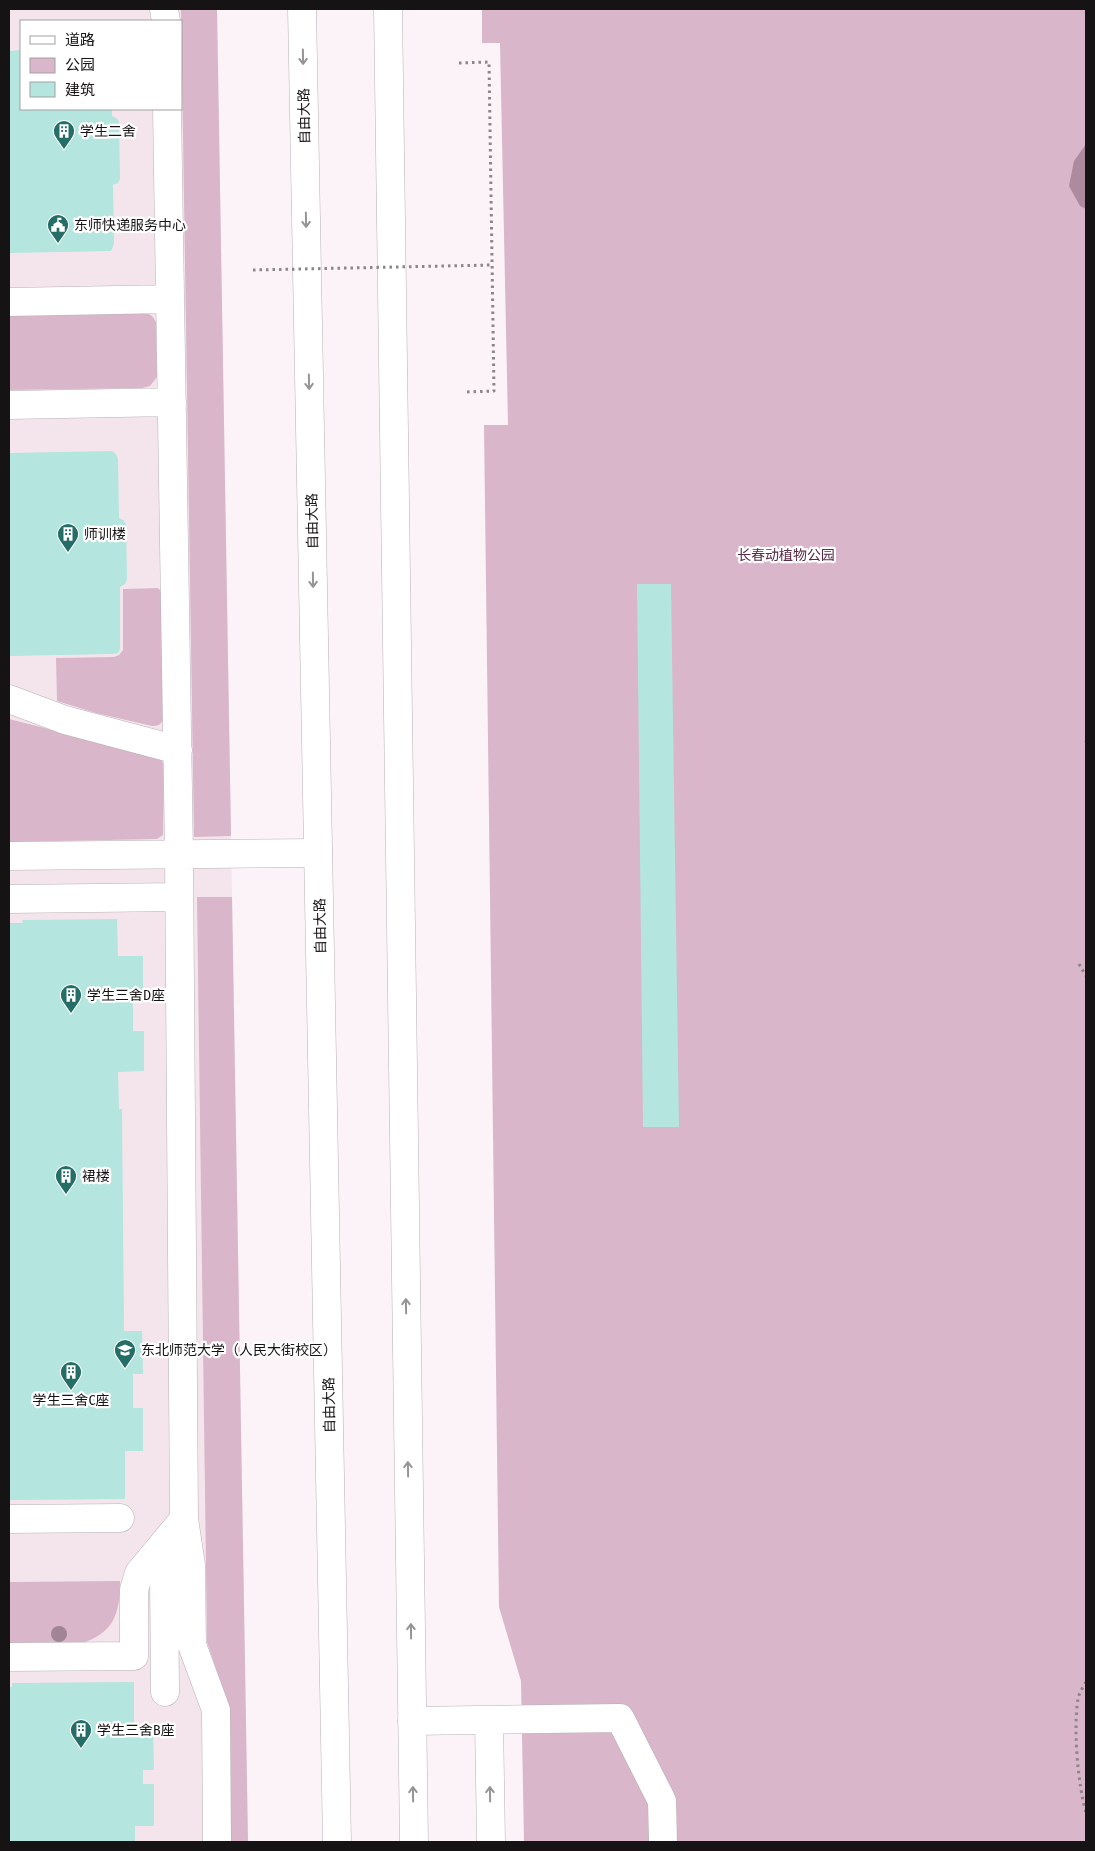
<svg xmlns="http://www.w3.org/2000/svg" width="1095" height="1851" viewBox="0 0 1095 1851" font-family="'Fira Sans Condensed','Noto Sans SC',sans-serif">
  <rect width="100%" height="100%" fill="#fbf3f8"/>
  <!-- built -->
  <path fill="#f4e5ed" fill-rule="evenodd" d="M9 9H217L248 1842H9ZM21 21H181V109H21Z"/>
  <!-- green -->
  <path fill="#d9b6c9" d="M181 9H217L231 836 194 837Z
    M482 9H1086V1842H524L521 1681 499 1607 484 425H508L500 43H482Z
    M145 312 152 316 156 322 157 377 150 386 142 388 9 390V314Z
    M158 588 161 591 164 718C161 725 158 726 152 726L96 713 57 701 56 658 114 657 119 655 123 650V589Z
    M9 719 154 756 161 760 164 764 163 835 157 839 9 842Z
    M197 897H232L248 1842H229V1707L207 1642Z
    M120 1581C120 1614 114 1634 79 1644L9 1645V1582Z"/>
  <!-- water -->
  <path fill="#ae8a9e" d="M1086 144V209L1080 206 1069 186 1074 161Z"/>
  <!-- building -->
  <path fill="#b4e5de" d="M21 50V109H112V116L116 118 119 121 120 179 118 183 113 185 114 244 111 251 9 253V51Z
    M112 451 116 454 118 459 119 518 123 520 126 524 127 579 125 584 120 587V649L118 653 113 654 9 656V453Z
    M637 584H671L679 1127H643Z
    M117 919 118 956H143V996H133V1031H144V1071L118 1072 119 1109H122L124 1331H142L143 1374H133V1408H143V1451H125V1499L9 1500V923H23L22 920Z
    M134 1682V1728H153L154 1770H143V1784H154V1826H135V1842H9V1687H12V1683Z"/>
  <g fill="none" stroke-linecap="round" stroke-linejoin="round">
    <!-- minor casing -->
    <g stroke="#b8b1b5" stroke-width="29">
      <path id="minor" d="M164 9 166 21
        M167 109 179 854 184 1519 191 1565 192 1645 216 1710 217 1842
        M9 302 170 299
        M9 405 172 402
        M9 699 65 720 178 750
        M9 856 318 853
        M9 899 179 897
        M9 1519 120 1518
        M9 1657 134 1656V1590L139 1573 184 1519
        M165 1692 164 1575 177 1537
        M489 1720 491 1842
        M412 1721 620 1718 662 1801 663 1842"/>
    </g>
    <!-- major casing -->
    <g stroke="#b8b1b5" stroke-width="29">
      <path id="major" d="M302 9 337 1842
        M388 9 414 1842"/>
    </g>
    <!-- path -->
    <path stroke="#8a8588" stroke-width="3" stroke-dasharray="2.5 4" stroke-linecap="butt" d="M459 63 489 62 494 391 465 392
      M1086 742V741
      M1079 964 1086 976
      M1086 1682C1083 1687 1079 1693 1078 1699 1073 1729 1078 1785 1086 1813"/>
    <!-- minor -->
    <use href="#minor" stroke="#fff" stroke-width="28"/>
    <!-- major -->
    <use href="#major" stroke="#fff" stroke-width="28"/>
    <!-- path-bridge -->
    <path stroke="#8a8588" stroke-width="3" stroke-dasharray="2.5 4" stroke-linecap="butt" d="M253 270 492 265"/>
  </g>
  <!-- trees -->
  <circle fill="#a28497" cx="59" cy="1634" r="8"/>
  <!-- one-way arrows -->
  <defs><path id="oneway-shaft" d="M-6 0H5M1.5-3L5.5 0L1.5 3" fill="none" stroke-width="1.6" stroke-linecap="round" stroke-linejoin="round" transform="scale(1.25)"/></defs>
  <g stroke="#969595">
    <use href="#oneway-shaft" transform="translate(303 57) rotate(89)"/>
    <use href="#oneway-shaft" transform="translate(306 220) rotate(89)"/>
    <use href="#oneway-shaft" transform="translate(309 382) rotate(89)"/>
    <use href="#oneway-shaft" transform="translate(313 580) rotate(89)"/>
    <use href="#oneway-shaft" transform="translate(406 1306) rotate(-91)"/>
    <use href="#oneway-shaft" transform="translate(408 1469) rotate(-91)"/>
    <use href="#oneway-shaft" transform="translate(411 1631) rotate(-91)"/>
    <use href="#oneway-shaft" transform="translate(413 1794) rotate(-91)"/>
    <use href="#oneway-shaft" transform="translate(490 1794) rotate(-91)"/>
  </g>
  <!-- icons -->
  <defs>
    <g id="building-pin" transform="scale(1.125)"><path d="M0 17L-7.5 6A9.5 9.5 0 1 1 7.5 6Z" fill="#246e67" stroke="#fff"/><path d="M-4-6H4V6H1V3H-1V6H-4ZM-2.5-4.3h1.7v1.8h-1.7ZM.8-4.3h1.7v1.8H.8ZM-2.5-1h1.7V.8h-1.7ZM.8-1h1.7V.8H.8Z" fill="#fff"/></g>
    <g id="civic-pin" transform="scale(1.125)"><path d="M0 17L-7.5 6A9.5 9.5 0 1 1 7.5 6Z" fill="#246e67" stroke="#fff"/><path d="M-.6-6.5H3V-4.5H.6V-3L4-1V1h2V6H-6V1h2V-1L-.6-3ZM-1.2 2.5V6h2.4V2.5Z" fill="#fff"/></g>
    <g id="university-pin" transform="scale(1.125)"><path d="M0 17L-7.5 6A9.5 9.5 0 1 1 7.5 6Z" fill="#246e67" stroke="#fff"/><path d="M0-5L7-2L0 1L-7-2ZM-4 1L0 2.5L4 1V4Q0 6-4 4Z" fill="#fff"/></g>
  </defs>
  <g fill-rule="evenodd">
    <use href="#building-pin" x="64" y="131"/>
    <use href="#civic-pin" x="58" y="225"/>
    <use href="#building-pin" x="68" y="534"/>
    <use href="#building-pin" x="71" y="995"/>
    <use href="#building-pin" x="66" y="1176"/>
    <use href="#university-pin" x="125" y="1350"/>
    <use href="#building-pin" x="71" y="1372"/>
    <use href="#building-pin" x="81" y="1730"/>
  </g>
  <g text-anchor="middle" stroke-width="4.5" stroke-linejoin="round" paint-order="stroke">
    <!-- street labels -->
    <g font-size="14" fill="#161314" stroke="#fff">
      <text transform="translate(304 116) rotate(-91)" y="5">自由大路</text>
      <text transform="translate(312 521) rotate(-91)" y="5">自由大路</text>
      <text transform="translate(320 926) rotate(-91)" y="5">自由大路</text>
      <text transform="translate(329 1405) rotate(-91)" y="5">自由大路</text>
    </g>
    <!-- poi labels -->
    <g font-size="14" fill="#161314" stroke="#fff" text-anchor="start">
      <text x="80" y="136">学生二舍</text>
      <text x="74" y="230">东师快递服务中心</text>
      <text x="84" y="539">师训楼</text>
      <text x="87" y="1000">学生三舍D座</text>
      <text x="82" y="1181">裙楼</text>
      <text x="141" y="1355">东北师范大学（人民大街校区）</text>
      <text x="71" y="1405" text-anchor="middle">学生三舍C座</text>
      <text x="97" y="1735">学生三舍B座</text>
    </g>
    <!-- park labels -->
    <g font-size="14" fill="#5a2a48" stroke="#fff">
      <text x="786" y="560">长春动植物公园</text>
    </g>
  </g>
  <!-- border -->
  <rect width="1095" height="1851" fill="none" stroke="#161314" stroke-width="20"/>
  <!-- legend -->
  <rect x="20" y="20" width="162" height="90" fill="#ffffff" stroke="#a2a1a1"/>
  <rect x="30" y="36" width="25" height="8" fill="#ffffff" stroke="#a2a1a1"/>
  <text x="65" y="45" font-size="15" fill="#161314">道路</text>
  <rect x="30" y="58" width="25" height="15" fill="#d9b6c9" stroke="#a2a1a1"/>
  <text x="65" y="70" font-size="15" fill="#161314">公园</text>
  <rect x="30" y="82" width="25" height="15" fill="#b4e5de" stroke="#a2a1a1"/>
  <text x="65" y="95" font-size="15" fill="#161314">建筑</text>
</svg>
